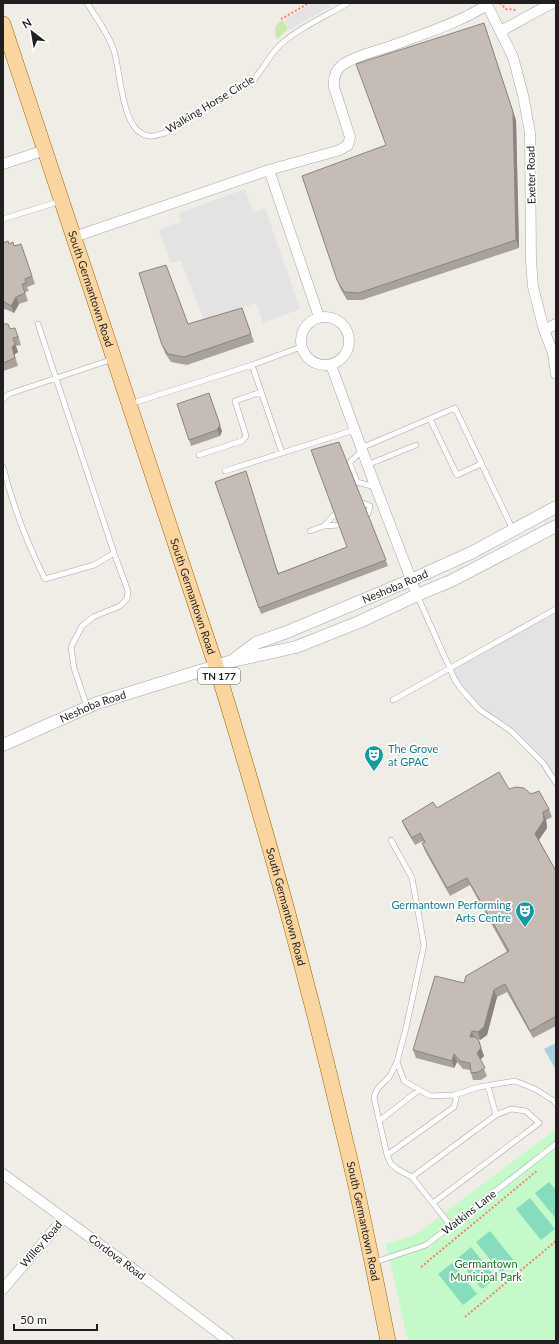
<svg xmlns="http://www.w3.org/2000/svg" width="559" height="1344" viewBox="0 0 559 1344" font-family="Lato,sans-serif">
  <rect width="100%" height="100%" fill="#f0ede6"/>
  <!-- grass -->
  <path fill="#c9e9ac" d="M283 20 288 30 277 39C273 30 274 25 283 20Z"/>
  <!-- park -->
  <path fill="#c4f9c9" d="M556 1129V1341H408L386 1244 415 1235Z"/>
  <!-- pitch -->
  <path fill="#85ddbd" d="M549 1182 556 1190V1219L535 1193Z
    M530 1198 555 1229 541 1240 516 1209Z
    M490 1231 515 1262 501 1273 476 1242Z
    M471 1247 496 1278 482 1289 457 1259Z
    M452 1263 477 1294 463 1305 438 1274Z"/>
  <!-- parking -->
  <path fill="#e3e3e3" d="M313 3H328L330 7 289 30 284 20Z
    M245 189 253 212 265 208 300 309 263 323 256 303 204 321 181 261 171 263 159 230 181 222 179 213Z
    M556 609V783L543 763 511 731 480 710 461 689 450 668Z"/>
  <!-- water -->
  <path fill="#a7cfdd" d="M556 1043V1070L544 1049Z"/>
  <g fill="none" stroke-linecap="round" stroke-linejoin="round">
    <!-- service casing -->
    <g stroke="#a6a6a6" stroke-width="6">
      <path id="service" d="M87 3C96 18 109 34 114 51 121 71 121 135 150 136 155 137 160 134 165 133L253 80C263 70 269 56 279 46 295 30 328 15 348 3
        M3 219 61 201
        M252 365 282 453
        M3 399 9 394 113 359
        M130 404 252 365 301 347
        M430 419 457 475 481 464
        M361 448 455 408 513 530
        M362 451 350 462V464L357 482 375 487
        M199 455 242 441 246 436 235 401 261 392
        M367 465 416 445
        M3 467C13 506 27 543 45 579L94 565 114 553 38 324
        M225 471 354 430
        M363 503 370 506 368 514
        M335 514 324 526 339 525
        M310 531 324 526
        M417 595 455 680 461 689 480 710 511 731 543 763 556 783
        M393 700 556 609
        M87 707 74 668 71 647 82 626 93 617 120 606 127 599 128 591 114 553
        M391 840 412 878 424 945 406 1028 397 1062 404 1081 430 1096 454 1095 479 1087 515 1081 535 1089 554 1101 556 1104
        M397 1062C394 1067 392 1073 389 1077 383 1084 376 1087 374 1098L387 1155 391 1164 397 1169 412 1177 451 1226
        M379 1121 419 1090
        M387 1155 454 1107 457 1094
        M412 1177 496 1115 488 1086
        M433 1203 539 1123 526 1111 511 1109 496 1115
        M375 1262 426 1245 556 1144"/>
    </g>
    <!-- minor casing -->
    <g stroke="#a6a6a6" stroke-width="11">
      <path id="minor" d="M486 3 513 57 523 95 530 133 531 261 533 287 544 330 553 353 556 374
        M501 31 552 3
        M3 164 45 150
        M269 170 319 317
        M74 237 269 170 340 150 348 145 350 137 334 87C333 79 335 71 342 65 357 55 377 51 394 45 426 33 458 23 487 5
        M301 341a24 24 0 1 1 48 0a24 24 0 1 1-48 0Z
        M544 330 556 324
        M331 365 373 480 417 595
        M3 1174 124 1262 229 1341
        M3 1289 64 1218"/>
    </g>
    <!-- tertiary casing -->
    <g stroke="#a6a6a6" stroke-width="13">
      <g id="tertiary">
        <path id="s1" d="M236 658 256 643 287 632 411 580 471 553 556 507"/>
        <path id="s2" d="M3 745 97 703 232 661 296 647 359 622 417 595 451 581 556 526"/>
      </g>
    </g>
    <!-- primary casing -->
    <g stroke="#986902" stroke-width="16">
      <g id="primary">
        <path id="s3" d="M3 24 216 666C264 821 307 977 344 1135 361 1203 374 1272 388 1341"/>
      </g>
    </g>
    <!-- path -->
    <path stroke="#f8806f" stroke-width="2" stroke-dasharray="2 2" stroke-linecap="butt" d="M500 3 506 9 516 10
      M281 19 309 3
      M421 1267 538 1170
      M465 1317 556 1241"/>
    <!-- service -->
    <use href="#service" stroke="#fff" stroke-width="5"/>
    <!-- minor -->
    <use href="#minor" stroke="#fff" stroke-width="10"/>
    <!-- tertiary -->
    <use href="#tertiary" stroke="#fff" stroke-width="12"/>
    <!-- primary -->
    <use href="#primary" stroke="#fad5a0" stroke-width="15"/>
  </g>
  <!-- wall -->
  <path fill="#a9a29c" d="M516 120 519 248 362 300H347L340 288 302 176Z
    M3 243 9 244 14 246 21 244 35 284 27 287 29 291 25 292 28 301 19 304 14 313 5 309 3 310Z
    M242 308 254 342 187 365 171 362 165 353 162 345 188 324Z
    M3 321 4 324 18 335 21 345 16 346 18 352 14 355 18 366 3 371Z
    M177 404 222 431 220 436 191 446Z
    M339 442 388 566 261 614 215 482 279 573 347 547Z
    M509 789 549 809 552 817 546 820 547 828 539 840 556 871V1026L533 1038 507 992 497 997 487 1035 480 1040 477 1039 484 1056 480 1060 487 1076 481 1080H473L471 1073V1070L463 1069 457 1062 454 1068 416 1058 413 1050 464 983 507 952 470 885 450 896 425 851 422 843H424L423 841 415 845 405 828 402 821 437 808Z"/>
  <!-- shaded-wall -->
  <path fill="#89847f" d="M486 30 516 120 519 248 516 240Z
    M16 297 19 304 14 313 11 306Z
    M13 338 18 352 14 355 18 366 12 347Z
    M209 393 222 431 220 436 217 430Z
    M543 812 546 820 547 828 538 841 535 834Z
    M494 990 497 997 487 1035 480 1040 478 1032Z
    M472 1031 474 1039 470 1037Z
    M479 1041 484 1056 480 1060 477 1053Z
    M454 1054 457 1062 454 1068 452 1061Z"/>
  <!-- building -->
  <path fill="#c4bcb5" stroke="#89847f" d="M484 23 513 112 516 240 359 293 344 292 337 280 302 176 386 145 356 64Z
    M8 241 9 244 13 242 14 246 21 244 32 276 25 279 26 283 22 284 25 293 16 297 11 306 3 301V243Z
    M166 265 188 324 242 308 251 334 184 357 168 354 162 345 139 273Z
    M3 322 4 324H8L10 329 15 328 18 337 13 338 15 344 12 347 15 358 3 363Z
    M209 393 220 425 217 430 189 440 177 404Z
    M339 442 386 560 259 608 215 482 246 471 278 574 347 547 311 450Z
    M499 772 509 789 516 787 524 788 531 794 539 791 549 809 543 812 544 820 535 834 556 871V1016L530 1031 505 984 494 990 484 1027 478 1032 472 1031 470 1037H475L479 1041 481 1048 477 1053 485 1068 478 1072 471 1073 470 1063 460 1061 454 1054 452 1061 413 1050 435 976 464 983 466 976 509 951 467 878 447 888 422 843 425 842 420 833 412 838 402 821 433 802 437 808Z"/>
  <!-- icons -->
  <defs>
    <g id="theatre-pin" transform="scale(1)"><path d="M0 17L-7.5 6A9.5 9.5 0 1 1 7.5 6Z" fill="#0f9aa8" stroke="#fff"/><path d="M-5-5.5Q0-4 5-5.5V0Q5 5 0 6Q-5 5-5 0ZM-3.3-2.5H-1v1.5H-3.3ZM1-2.5H3.3v1.5H1ZM-2.8 1Q0 5.5 2.8 1Z" fill="#fff"/></g>
  </defs>
  <g fill-rule="evenodd">
    <use href="#theatre-pin" x="374" y="755"/>
    <use href="#theatre-pin" x="525" y="911"/>
  </g>
  <g text-anchor="middle" stroke-width="3.5" stroke-linejoin="round" paint-order="stroke">
    <!-- shield labels -->
    <rect fill="#fff" stroke="#626262" stroke-width="1" x="198" y="668" width="42" height="16" rx="3"/>
    <g font-size="10" font-weight="bold" fill="#1f1f1f">
      <text x="219" y="680">TN 177</text>
    </g>
    <!-- street labels -->
    <g font-size="11" fill="#1f1f1f" stroke="#fff">
      <text transform="translate(210 104) rotate(-31)" y="4">Walking Horse Circle</text>
      <text transform="translate(531 175) rotate(-91)" y="4">Exeter Road</text>
      <text dy="4" stroke="none"><textPath href="#s3" startOffset="279">South Germantown Road</textPath></text>
      <text dy="4" stroke="none"><textPath href="#s1" startOffset="175">Neshoba Road</textPath></text>
      <text dy="4" stroke="none"><textPath href="#s3" startOffset="603">South Germantown Road</textPath></text>
      <text dy="4" stroke="none"><textPath href="#s2" startOffset="98">Neshoba Road</textPath></text>
      <text dy="4" stroke="none"><textPath href="#s3" startOffset="927">South Germantown Road</textPath></text>
      <text transform="translate(469 1212) rotate(-38)" y="4">Watkins Lane</text>
      <text dy="4" stroke="none"><textPath href="#s3" startOffset="1251">South Germantown Road</textPath></text>
      <text transform="translate(41 1244) rotate(-49)" y="4">Willey Road</text>
      <text transform="translate(117 1257) rotate(37)" y="4">Cordova Road</text>
    </g>
    <!-- culture labels -->
    <g font-size="11" fill="#0d838f" stroke="#fff" text-anchor="start">
      <text x="388" y="753">The Grove<tspan x="388" dy="13">at GPAC</tspan></text>
      <text x="511" y="909" text-anchor="end">Germantown Performing<tspan x="511" dy="13">Arts Centre</tspan></text>
    </g>
    <!-- park labels -->
    <g font-size="11" fill="#0d7d19" stroke="#fff">
      <text x="486" y="1268">Germantown<tspan x="486" dy="13">Municipal Park</tspan></text>
    </g>
  </g>
  <!-- border -->
  <rect width="559" height="1344" fill="none" stroke="#1f1f1f" stroke-width="8"/>
  <!-- north arrow -->
  <g transform="translate(32 32) rotate(329)" stroke="#ffffff" stroke-width="3" paint-order="stroke">
  <path d="M0-3L7 15L0 10L-7 15Z" fill="#1f1f1f"/>
  <text y="-6" font-size="11" font-weight="bold" text-anchor="middle" fill="#1f1f1f">N</text>
  </g>
  <!-- scale -->
  <path d="M14 1324v6h83v-6" fill="none" stroke="#1f1f1f" stroke-width="2"/>
  <text x="20" y="1324" font-size="12" fill="#1f1f1f" stroke="#ffffff" stroke-width="3" paint-order="stroke">50 m</text>
</svg>
